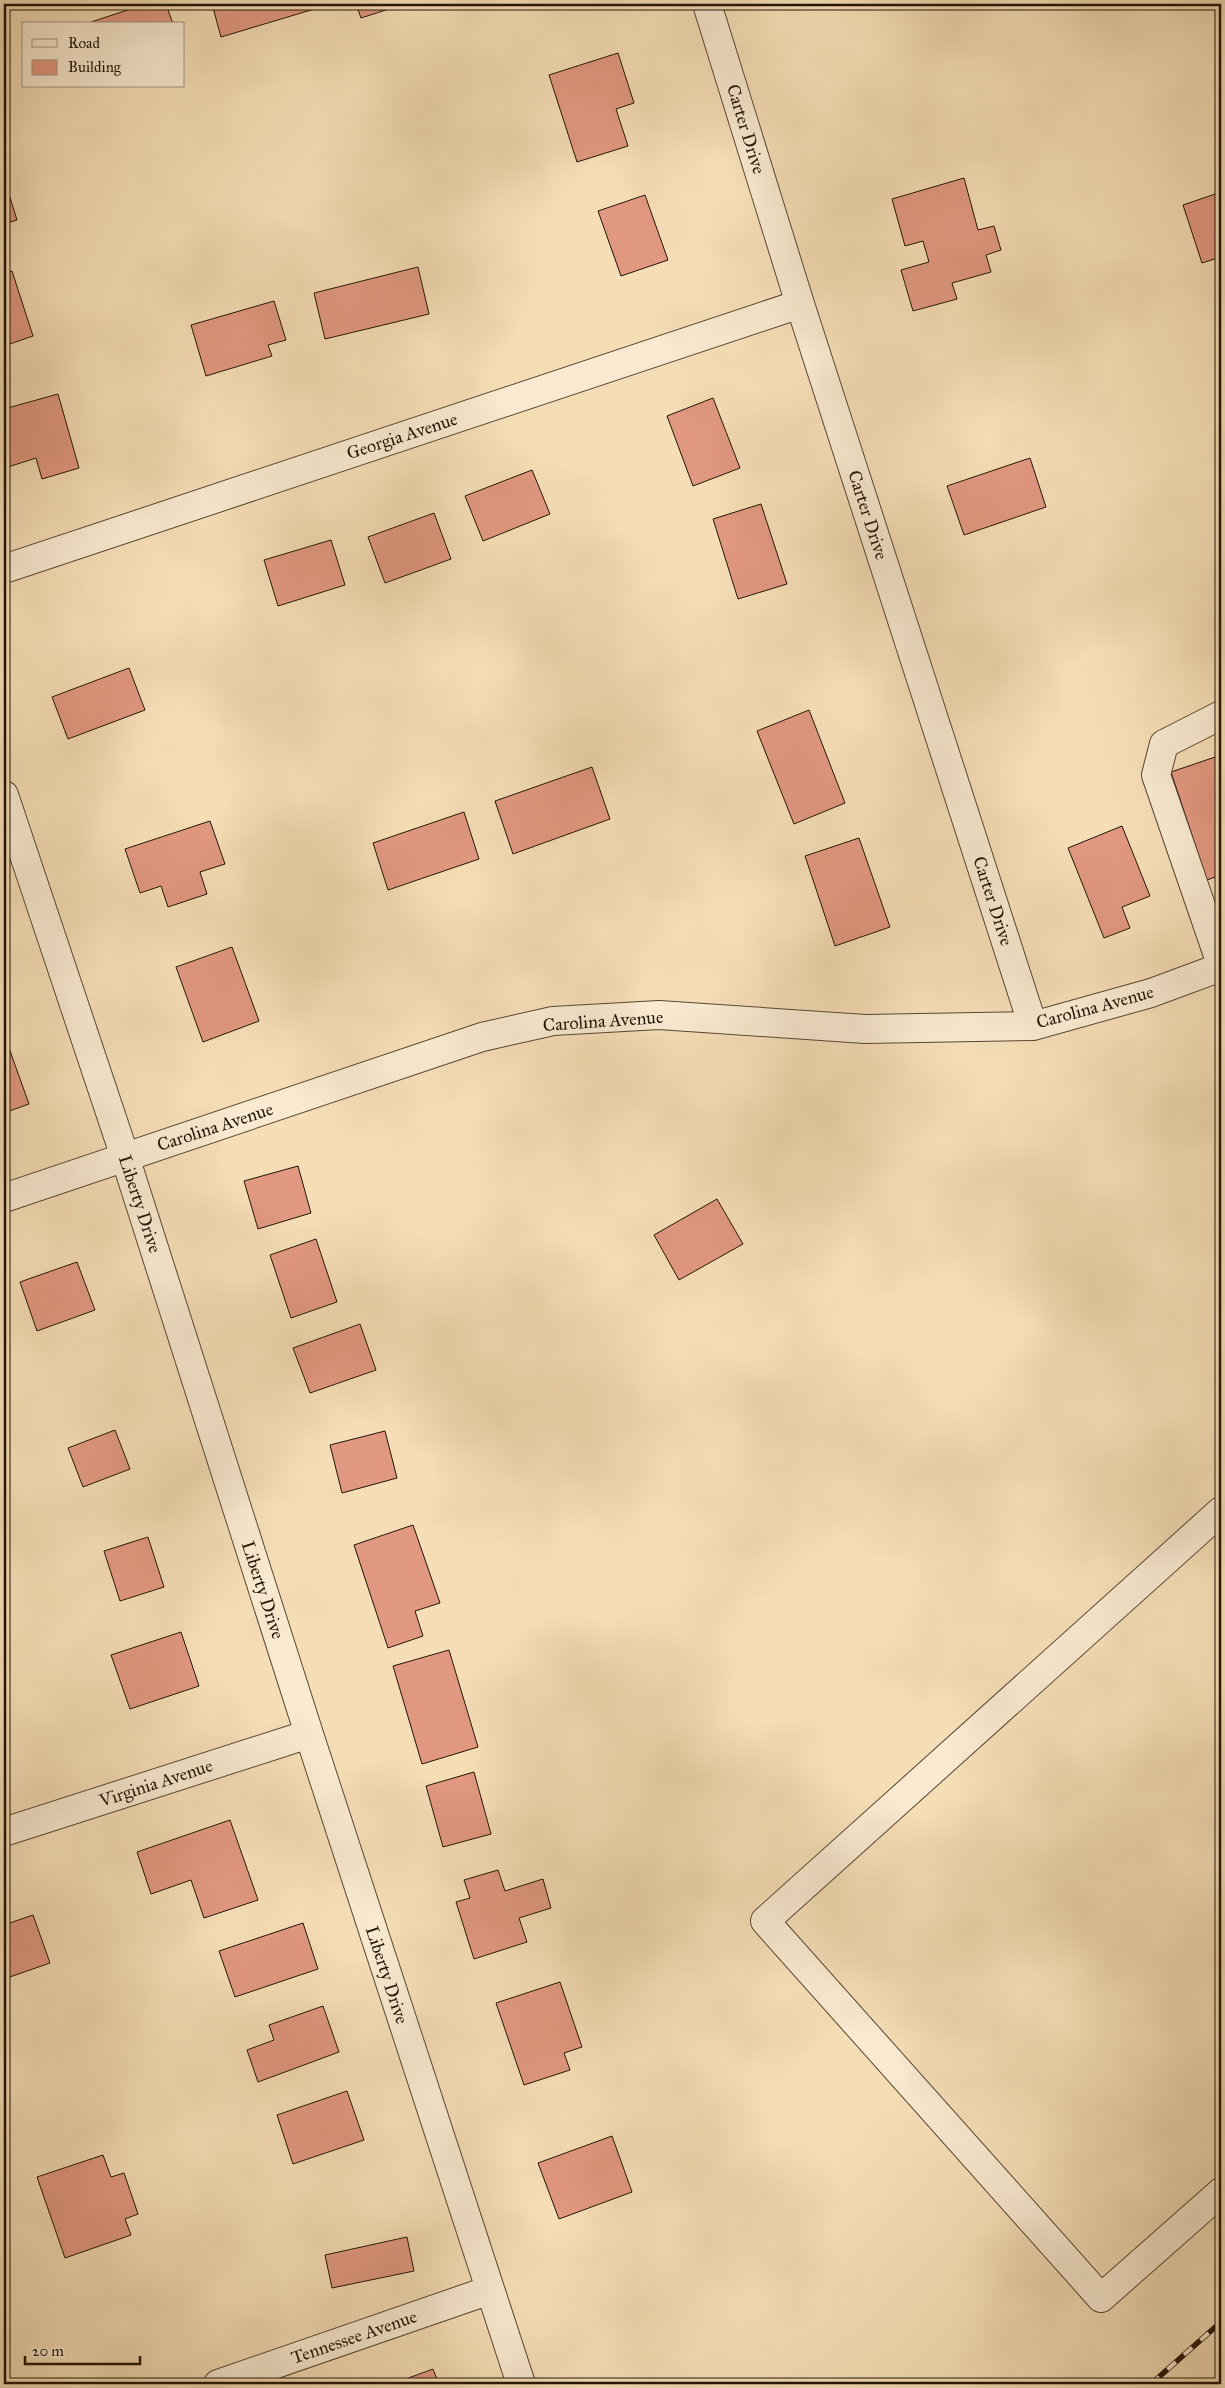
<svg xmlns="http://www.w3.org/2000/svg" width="1225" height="2388" viewBox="0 0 1225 2388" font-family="'IM FELL Great Primer',serif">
  <rect width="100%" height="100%" fill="#f5ddb6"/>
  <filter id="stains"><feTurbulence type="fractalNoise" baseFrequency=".004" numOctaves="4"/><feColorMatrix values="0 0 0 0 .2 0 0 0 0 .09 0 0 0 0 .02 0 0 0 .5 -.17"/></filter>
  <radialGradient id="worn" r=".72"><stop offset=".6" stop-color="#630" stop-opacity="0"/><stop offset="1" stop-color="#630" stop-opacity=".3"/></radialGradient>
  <!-- building -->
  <path fill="#e19881" stroke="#221407" d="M146 4H166L173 24H92L91 22Z
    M212 4H321V7L221 37Z
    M356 4H391L392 8 361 18Z
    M618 53 634 103 616 109 628 146 577 162 549 75Z
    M4 178 17 220 4 224Z
    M964 178 978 230 994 226 1001 250 986 255 991 272 952 283 957 299 913 311 901 270 929 262 923 241 905 246 892 199Z
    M1221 192V257L1202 263 1183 205Z
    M645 195 668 260 621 276 598 211Z
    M418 267 429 314 325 339 314 293Z
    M12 271 33 336 4 346V274Z
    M274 301 286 340 268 345 272 356 206 376 191 325Z
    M58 394 79 468 42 479 36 458 8 467 4 453V409Z
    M713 398 740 468 693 486 667 416Z
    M1030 458 1046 507 964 535 947 486Z
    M532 470 550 514 483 541 465 496Z
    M761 504 787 584 738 599 713 519Z
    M434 513 451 559 385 583 368 537Z
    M331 540 345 585 278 606 264 560Z
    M129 668 145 710 68 739 52 697Z
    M809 710 845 803 794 824 757 731Z
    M1221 755V875L1207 880 1171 772Z
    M592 767 610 819 513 854 495 801Z
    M464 812 479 859 388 890 373 843Z
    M210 821 225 864 200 872 207 894 168 907 161 886 140 893 125 849Z
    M1122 826 1150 896 1122 907 1130 928 1104 938 1068 848Z
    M859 838 890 927 835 946 805 856Z
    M232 947 259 1021 203 1042 176 967Z
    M4 1034 29 1104 4 1113Z
    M298 1166 311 1213 258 1229 244 1181Z
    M717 1199 743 1244 679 1280 654 1235Z
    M316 1239 337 1302 291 1318 270 1255Z
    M77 1262 95 1310 37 1331 20 1282Z
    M360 1324 376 1370 310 1393 293 1348Z
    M115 1430 130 1469 83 1487 68 1448Z
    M385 1431 397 1478 342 1493 330 1445Z
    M413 1525 440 1603 415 1611 423 1636 388 1648 354 1545Z
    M148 1537 164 1587 120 1601 104 1551Z
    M181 1632 199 1686 130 1709 111 1655Z
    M449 1650 478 1747 422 1764 393 1666Z
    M474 1772 491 1834 443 1847 426 1786Z
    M230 1820 258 1900 204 1918 191 1880 151 1894 137 1852Z
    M498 1870 505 1891 543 1879 551 1908 519 1918 527 1942 474 1959 456 1902 470 1898 464 1880Z
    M33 1915 50 1963 4 1979V1925Z
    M303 1923 318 1969 235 1997 219 1951Z
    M560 1982 582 2047 564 2053 570 2070 524 2085 496 2003Z
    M323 2006 339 2052 258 2082 247 2050 274 2040 269 2025Z
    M347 2091 364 2140 293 2164 277 2115Z
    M612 2136 632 2192 559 2219 538 2163Z
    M103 2155 111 2177 124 2173 138 2214 125 2219 131 2235 65 2258 37 2177Z
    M407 2237 414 2271 332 2288 325 2255Z
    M433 2369 439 2384H392Z"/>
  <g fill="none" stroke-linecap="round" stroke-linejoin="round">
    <!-- minor casing -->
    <g stroke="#574633" stroke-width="30">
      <path id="minor" d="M707 4 800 304 1033 1026
        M4 569 800 304
        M1221 715 1164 744 1156 775 1221 964
        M4 795 125 1157 309 1734 521 2384
        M4 1198 482 1037 553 1021 659 1015 865 1029 1033 1026 1151 993 1221 967
        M1221 1511 765 1921 1101 2298 1221 2192
        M4 1832 309 1734
        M218 2384 490 2290"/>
    </g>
    <!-- minor -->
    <use href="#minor" stroke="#f8e9d0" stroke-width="28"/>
    <!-- rail casing -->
    <g stroke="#221407" stroke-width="5.5">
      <path id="rail" d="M1151 2384 1221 2322"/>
    </g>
    <!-- rail -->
    <use href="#rail" stroke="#f8e9d0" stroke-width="4" stroke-dasharray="11" stroke-linecap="butt"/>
  </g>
  <g text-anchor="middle" stroke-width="4.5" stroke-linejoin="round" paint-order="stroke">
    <!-- street labels -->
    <g font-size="18" fill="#221407" stroke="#f8e9d0">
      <text transform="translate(746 129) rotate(73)" y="6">Carter Drive</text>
      <text transform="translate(402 436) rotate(-18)" y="6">Georgia Avenue</text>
      <text transform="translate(868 515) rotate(72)" y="6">Carter Drive</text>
      <text transform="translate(993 901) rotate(72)" y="6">Carter Drive</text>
      <text transform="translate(1095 1007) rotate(-15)" y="6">Carolina Avenue</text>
      <text transform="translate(603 1021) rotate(-4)" y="6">Carolina Avenue</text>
      <text transform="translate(215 1127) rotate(-18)" y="6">Carolina Avenue</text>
      <text transform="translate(140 1204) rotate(72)" y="6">Liberty Drive</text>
      <text transform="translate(263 1590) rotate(72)" y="6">Liberty Drive</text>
      <text transform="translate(156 1783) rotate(-18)" y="6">Virginia Avenue</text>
      <text transform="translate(387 1975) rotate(72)" y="6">Liberty Drive</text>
      <text transform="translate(354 2337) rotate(-19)" y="6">Tennessee Avenue</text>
    </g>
  </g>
  <!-- margin -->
  <rect width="1225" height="2388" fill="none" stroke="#f5ddb6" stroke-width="20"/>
  <rect x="5" y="5" width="1215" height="2378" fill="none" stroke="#221407" stroke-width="2.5"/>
  <rect x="10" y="10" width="1205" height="2368" fill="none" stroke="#221407"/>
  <!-- legend -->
  <rect x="22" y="22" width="162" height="65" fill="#f8e9d0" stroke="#a29480"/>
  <rect x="32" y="39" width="25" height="8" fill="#f8e9d0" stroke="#a29480"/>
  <text x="68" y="48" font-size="15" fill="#221407">Road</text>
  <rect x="32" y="60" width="25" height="15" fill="#e19881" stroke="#a29480"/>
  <text x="68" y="72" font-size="15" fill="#221407">Building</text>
  <!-- scale -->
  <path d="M25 2356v8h115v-8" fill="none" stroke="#221407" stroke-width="2.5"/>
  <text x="32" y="2356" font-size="15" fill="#221407" stroke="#f8e9d0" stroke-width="4" paint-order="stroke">20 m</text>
  <rect width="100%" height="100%" filter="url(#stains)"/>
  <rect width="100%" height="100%" fill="url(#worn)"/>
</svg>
